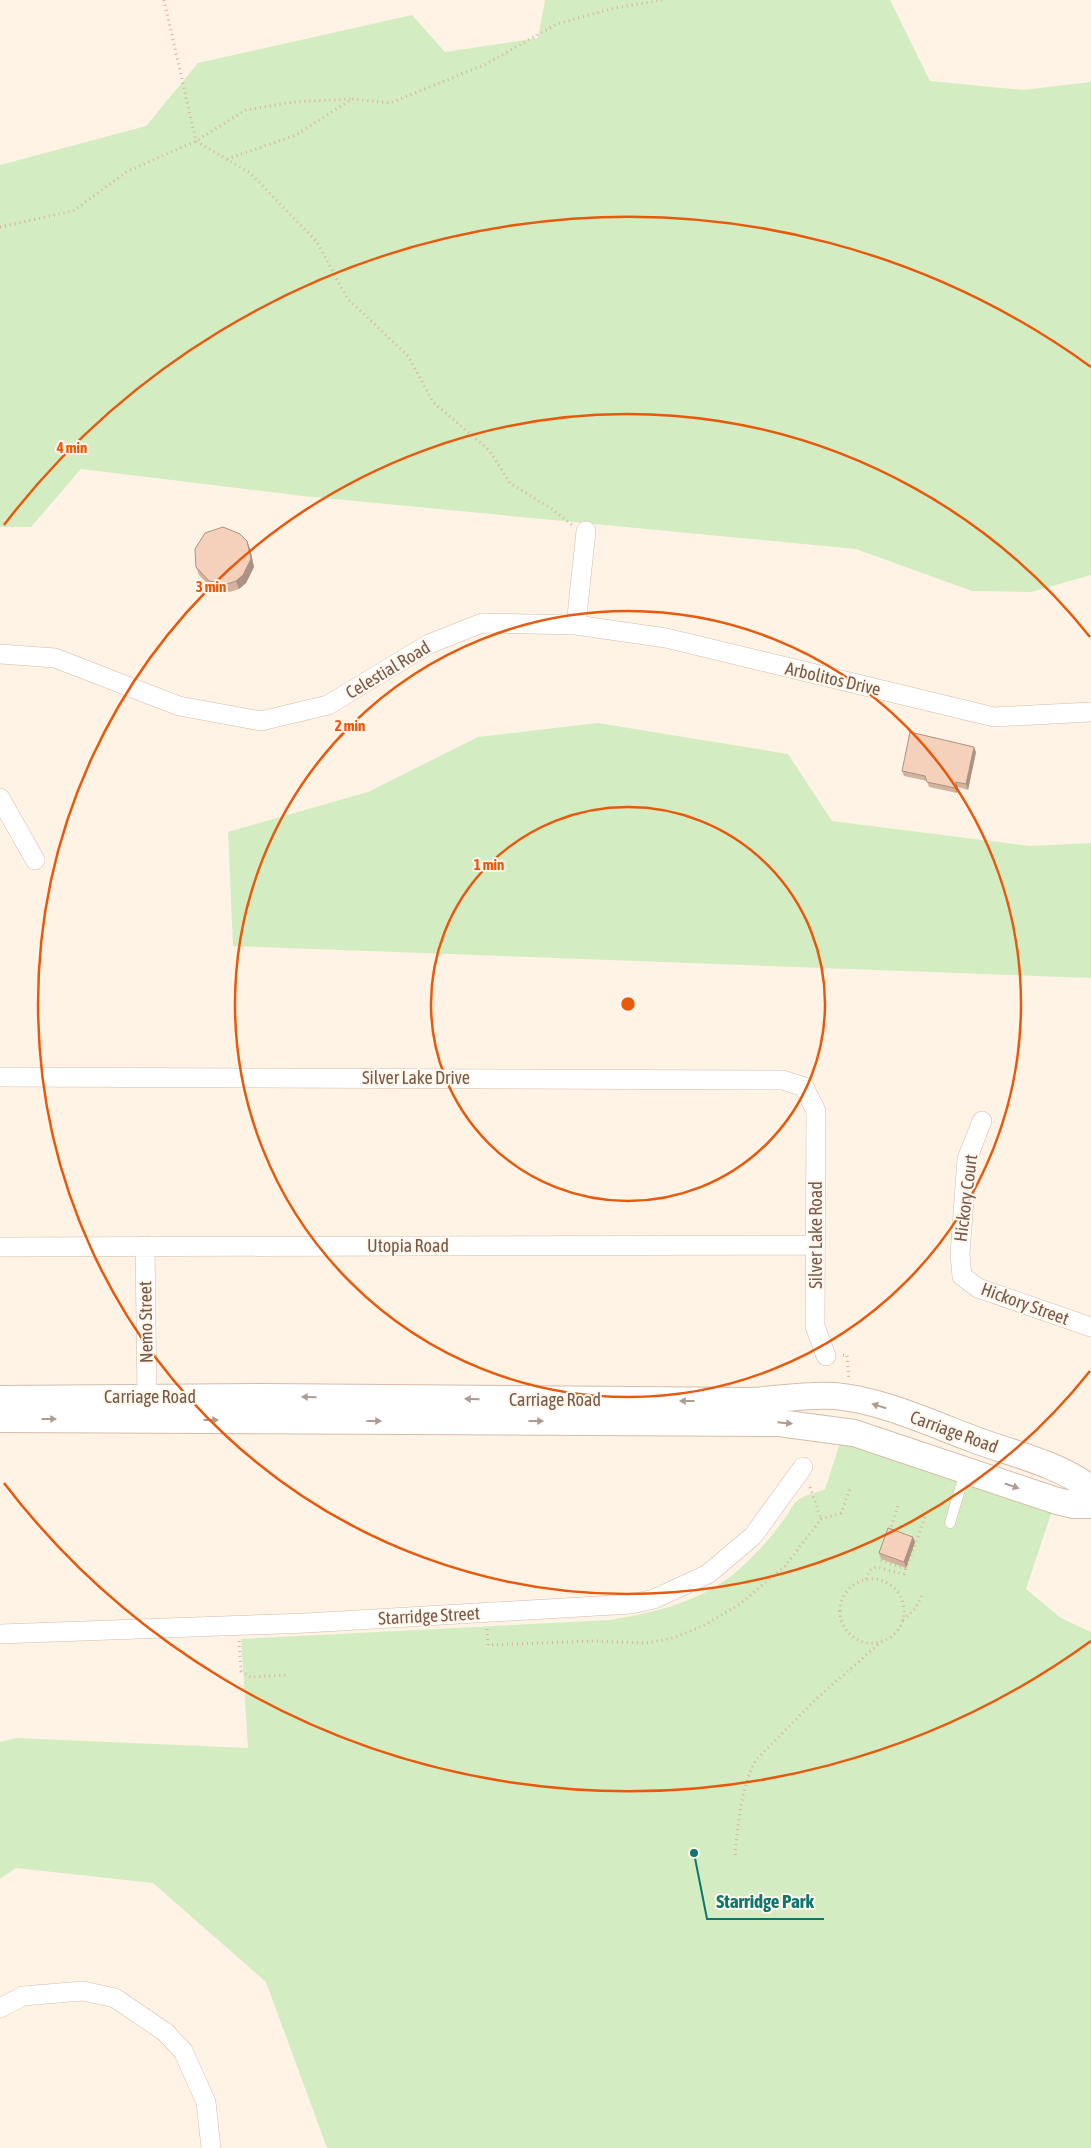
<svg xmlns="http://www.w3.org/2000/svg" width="1091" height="2148" viewBox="0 0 1091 2148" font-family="'Asap Condensed',sans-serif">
  <rect width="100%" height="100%" fill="#fef3e5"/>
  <!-- green -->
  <path fill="#d4ecc2" d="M545 0H890L930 81 1023 90 1091 82V575L1031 592 972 591 856 549 303 496 81 469 31 527H0V165L146 126 198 63 412 15 445 52 538 38Z
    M598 723 788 754 832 821 1029 846 1091 843V978L233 946 228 832 368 792 478 737Z
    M841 1440 1052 1511 1026 1589 1061 1618 1091 1632V2148H327L266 1982 153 1883 16 1868 0 1879V1742L16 1738 248 1748 241 1639 610 1620C667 1610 713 1599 754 1555 766 1543 776 1530 786 1517 789 1512 792 1505 797 1501 803 1495 817 1493 825 1489Z"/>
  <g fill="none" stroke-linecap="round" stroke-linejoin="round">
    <!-- lane casing -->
    <g stroke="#d2bcac" stroke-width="11">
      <path id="lane" d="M950 1523 965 1472"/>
    </g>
    <!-- street casing -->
    <g stroke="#d2bcac" stroke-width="20">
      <path id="street" d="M576 625 586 531
        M0 654 55 658 179 706 261 721 328 705 429 644 482 623 576 625 666 638 994 717 1091 712
        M0 798 35 860
        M0 1077 783 1080 804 1087 816 1111 815 1326 826 1356
        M982 1121 967 1159 960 1254 962 1276 978 1288 1091 1327
        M145 1246 147 1397
        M0 1247 815 1245
        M0 1634 306 1623 631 1604 654 1599 708 1574 753 1536 803 1467
        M0 2008 23 1996 83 1991 115 1998 165 2032 183 2051 206 2102 211 2148"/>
    </g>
    <!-- secondary casing -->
    <g stroke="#d5bcaa" stroke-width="28">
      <path id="secondary" d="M0 1399 263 1397 752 1401C780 1399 808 1394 835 1396 881 1400 930 1423 973 1439 1012 1454 1058 1463 1091 1489
        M0 1419 779 1423 854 1433 1057 1501 1074 1505H1091"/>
    </g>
    <!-- path -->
    <path stroke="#dab39d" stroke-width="3" stroke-dasharray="1 4" stroke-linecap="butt" d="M164 0 196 141 250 173 317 242 347 298 408 356 433 402 489 450 510 483 552 509 572 525
      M227 159 296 135 352 99 390 103 484 65 557 24 615 8 662 0
      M0 227 73 211 128 171 196 141 246 110 293 102 351 99
      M843 1355H847L849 1379
      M810 1487 821 1519
      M890 1531 898 1505
      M881 1556 880 1560 906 1569
      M840 1611a32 32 0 1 1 64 0a32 32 0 1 1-64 0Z
      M866 1579 870 1570 876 1567 904 1574 926 1515
      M903 1620 915 1609 923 1594
      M487 1629 488 1645 591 1641 646 1643 673 1638 703 1626 740 1604 785 1566 821 1519 841 1513 850 1489
      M239 1641 241 1671 251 1677 286 1675
      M735 1855C738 1826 741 1785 756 1760L815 1700 881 1642"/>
    <!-- lane -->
    <use href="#lane" stroke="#fff" stroke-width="10"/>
    <!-- street -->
    <use href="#street" stroke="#fff" stroke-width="19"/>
    <!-- secondary -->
    <use href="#secondary" stroke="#fff" stroke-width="26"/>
  </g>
  <!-- wall -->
  <path fill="#d3b3a0" d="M247 541 250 549 254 567 246 583 239 589 230 592 212 589 199 575 196 567Z
    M976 752 968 790 958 787 957 793 929 787 927 781 904 776 902 771Z
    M915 1542 906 1568 881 1559 879 1553Z"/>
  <!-- shaded-wall -->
  <path fill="#ac9282" d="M247 541 250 549 254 567 246 583 239 589 236 581Z
    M974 747 976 752 968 790 966 784Z
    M956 782 958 787 957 793 955 788Z
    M913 1537 915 1542 906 1568 904 1562Z"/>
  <!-- building -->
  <path fill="#f5d0ba" stroke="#ac9282" d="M223 527 240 534 247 541 251 559 243 575 236 581 227 584 209 581 196 567 195 549 205 533Z
    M910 732 974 747 966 784 956 782 955 788 927 782 925 776 902 771Z
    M888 1528 913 1537 904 1562 879 1553Z"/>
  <!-- one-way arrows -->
  <defs><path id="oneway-solid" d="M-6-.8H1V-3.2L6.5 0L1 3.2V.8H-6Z" transform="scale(1.25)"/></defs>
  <g fill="#ae9b91">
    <use href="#oneway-solid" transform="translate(309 1397) rotate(-179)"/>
    <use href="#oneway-solid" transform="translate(472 1399) rotate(-179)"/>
    <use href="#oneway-solid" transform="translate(687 1401) rotate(-180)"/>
    <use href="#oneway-solid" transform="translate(879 1406) rotate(-163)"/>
    <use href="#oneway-solid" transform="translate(49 1419)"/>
    <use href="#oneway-solid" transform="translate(211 1420)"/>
    <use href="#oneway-solid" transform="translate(374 1421)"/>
    <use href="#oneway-solid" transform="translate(536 1421)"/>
    <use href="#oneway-solid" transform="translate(785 1423) rotate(6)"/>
    <use href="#oneway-solid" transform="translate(1012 1486) rotate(19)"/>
  </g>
  <!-- distance rings -->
  <g fill="none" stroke="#e8590c" stroke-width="2.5">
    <circle cx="628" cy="1004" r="197"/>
    <circle cx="628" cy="1004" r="393"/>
    <path d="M1090 1371A590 590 0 1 1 1090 637"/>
    <path d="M1091 1641A787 787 0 0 1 4 1483M4 525A787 787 0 0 1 1091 367"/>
  </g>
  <g text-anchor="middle" stroke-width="4" stroke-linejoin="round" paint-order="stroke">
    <!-- street labels -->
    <g font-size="18" fill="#785848" stroke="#fff7ec">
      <text transform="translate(388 670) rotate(-31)" y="6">Celestial Road</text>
      <text transform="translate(833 679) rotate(13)" y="6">Arbolitos Drive</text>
      <text x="416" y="1084">Silver Lake Drive</text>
      <text transform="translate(966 1198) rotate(-83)" y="6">Hickory Court</text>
      <text transform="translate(816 1235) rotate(-90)" y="6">Silver Lake Road</text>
      <text x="408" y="1252">Utopia Road</text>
      <text transform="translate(1025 1304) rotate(20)" y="6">Hickory Street</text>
      <text transform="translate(146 1322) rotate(-91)" y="6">Nemo Street</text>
      <text x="150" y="1403">Carriage Road</text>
      <text x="555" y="1406">Carriage Road</text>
      <text transform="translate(954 1432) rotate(20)" y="6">Carriage Road</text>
      <text transform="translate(429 1616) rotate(-3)" y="6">Starridge Street</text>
    </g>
  </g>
  <circle cx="628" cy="1004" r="8" fill="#e8590c" stroke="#fff7ec" stroke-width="2.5"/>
  <g font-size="15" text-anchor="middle" font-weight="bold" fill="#e8590c" stroke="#fff7ec" stroke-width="4" stroke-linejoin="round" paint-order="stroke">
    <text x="72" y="453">4 min</text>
    <text x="211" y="592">3 min</text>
    <text x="350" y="731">2 min</text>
    <text x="489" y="870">1 min</text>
  </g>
  <!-- callouts -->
  <path fill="none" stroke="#0f766e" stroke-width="2" d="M694 1853L707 1919H824"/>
  <circle fill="#0f766e" stroke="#fff7ec" stroke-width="2" cx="694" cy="1853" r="5"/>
  <g font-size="19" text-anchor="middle" font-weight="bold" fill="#0f766e" stroke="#fff7ec" stroke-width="4" stroke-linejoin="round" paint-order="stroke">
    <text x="765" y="1908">Starridge Park</text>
  </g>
</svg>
